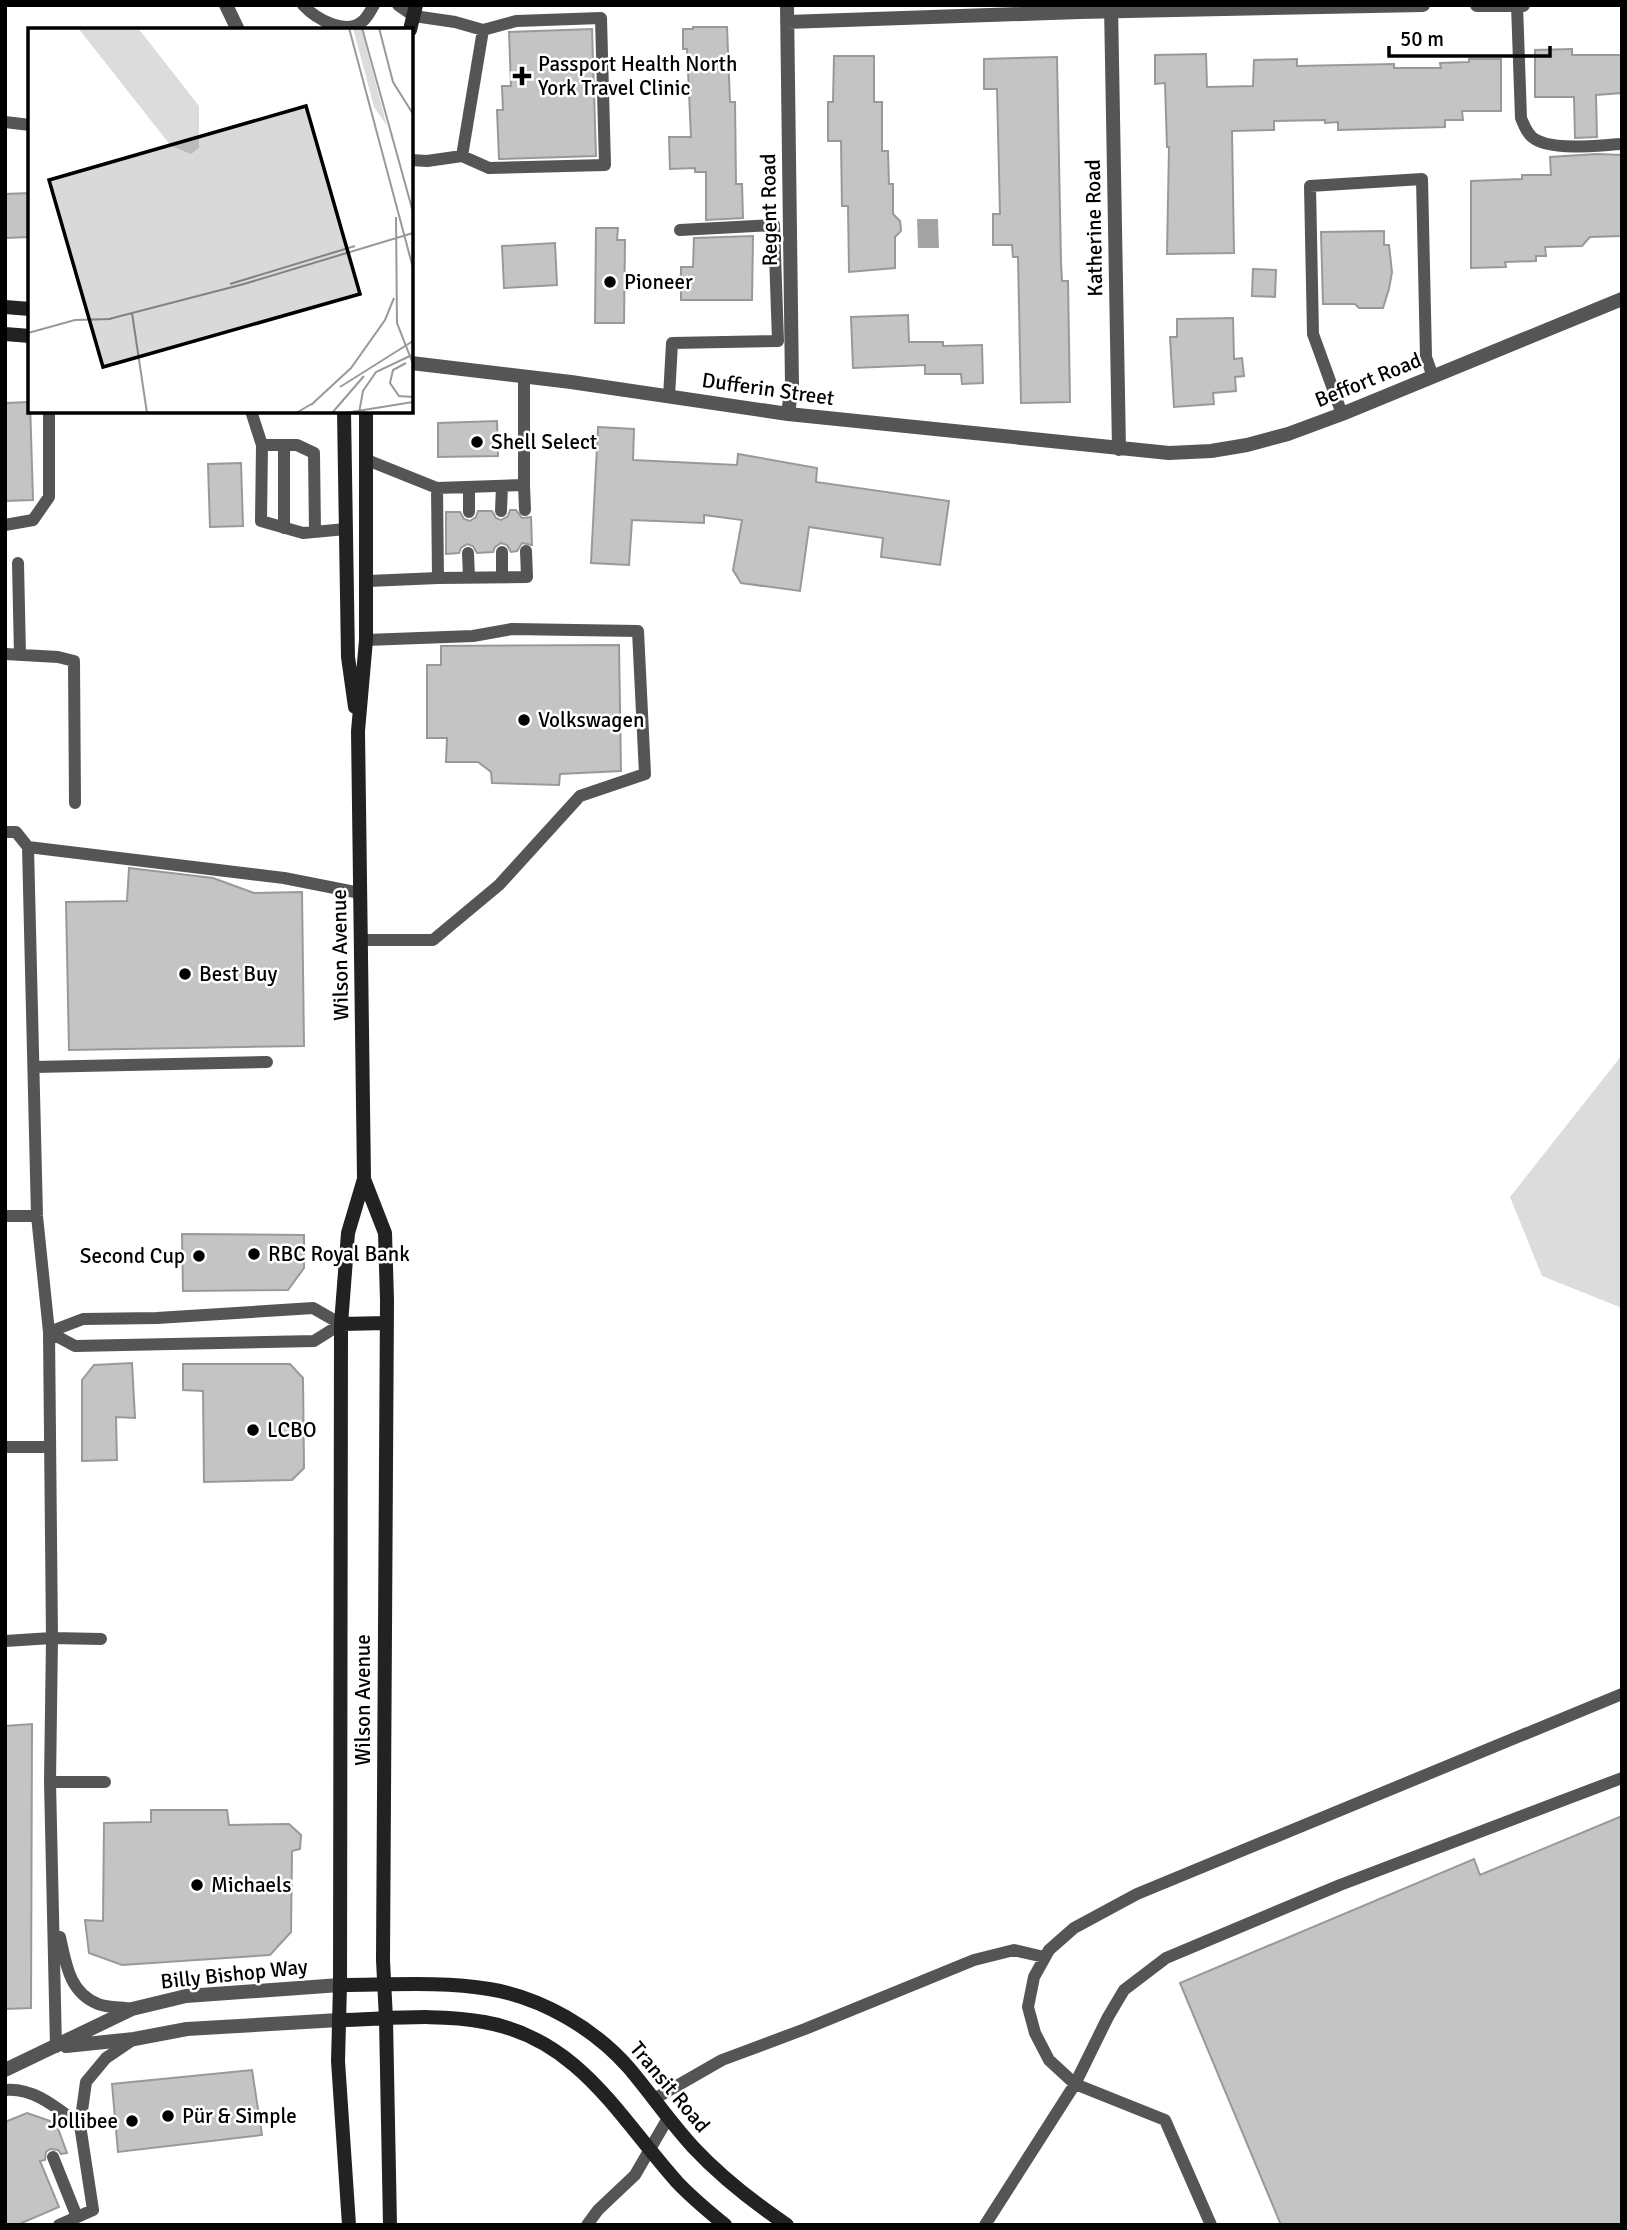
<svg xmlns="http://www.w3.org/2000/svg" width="1627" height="2230" viewBox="0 0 1627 2230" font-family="Signika,sans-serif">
  <rect width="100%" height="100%" fill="#fff"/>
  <!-- green -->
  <path fill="#dcdcdc" d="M1622 1055V1308L1542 1276 1510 1197Z"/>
  <!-- water -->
  <path fill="#a3a3a3" d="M917 219H938L939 248H918Z"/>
  <!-- building -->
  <path fill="#c4c4c4" stroke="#999" stroke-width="2" d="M693 27H727L730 102H735L736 184H742L743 218 706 220V172H695V168L670 169 669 137H691L687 49H683V29H693Z
    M592 29 596 156 499 159 497 110H503L502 86H511L509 32Z
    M1572 49V55H1622V93L1596 95 1597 137 1575 138 1574 97H1535V50Z
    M1206 54 1207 87 1253 86 1254 60 1297 59V66L1394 64V68H1441L1440 63 1469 62V59H1501V111H1462L1463 120H1445V127L1338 130V122L1325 123V120L1274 121V130L1232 131 1234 253 1167 254 1169 147H1167L1165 83 1155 84V55Z
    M834 56H874V102H882V151H888L889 184H893V214L900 221 901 231 895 237V268L849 272 848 206H842L841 141H828V102H833Z
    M1057 57 1061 263 1062 281H1068L1070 402 1021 403 1018 257H1013L1012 245H993V214H1000L997 89H984V59Z
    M1597 154 1622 155V236L1590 237 1582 246 1545 247 1546 256H1536V261L1505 262 1506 267 1471 268V181L1522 179V175H1551L1550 157Z
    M30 193V237L5 238V194Z
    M596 228H618L617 240H625L624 323H595Z
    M1384 231V245H1389L1392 272 1389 289 1383 308H1359L1355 304H1323L1321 232Z
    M753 236 752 300H681V267H693L694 238Z
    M555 243 557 285 504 288 502 246Z
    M1253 269 1276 270 1275 297 1252 296Z
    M908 315 909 342H943V346L982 345 983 383 962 384 961 374H925V365L853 368 851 317Z
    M1233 318 1234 359 1242 358 1244 376 1235 377 1236 391 1213 393 1214 404 1174 407 1170 337H1177V319Z
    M30 402 33 500 5 501V403Z
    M497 421 498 456 438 457V423Z
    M598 427 634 429 633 460 737 465 738 454 817 468 816 482 949 501 940 565 881 557 883 538 809 527 800 591 741 583 733 570 742 520 704 515V523L632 520 629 565 591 563Z
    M241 463 243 526 210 527 208 464Z
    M510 510H516L522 518 531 517 532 545 522 543 517 551 511 552 507 545 501 543 495 547 493 552 477 553 473 546 467 544 461 548 459 553 446 554V512H460L464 519 470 521 476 517 478 511H492L496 518 501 520 508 516Z
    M619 645 621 771 560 774 559 785 492 783 491 772 478 762H446L447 738H427V665H441V646Z
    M129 868 213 878 254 893 302 892 304 1046 69 1050 66 902 127 901Z
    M182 1234 304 1235V1268L288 1290 183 1291Z
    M132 1363 135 1418 116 1417 117 1460 82 1461V1380L94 1365Z
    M183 1364H290L303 1378 304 1468 292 1480 204 1482 203 1391 183 1390Z
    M32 1724 31 2008 5 2009V1726Z
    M151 1810H227L229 1825 289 1824 301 1835 300 1849 292 1851 291 1932 270 1955 122 1965 89 1953 85 1920 103 1921 104 1823 151 1822Z
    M1622 1816V2225H1281L1180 1983 1474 1859 1480 1875Z
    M252 2070 262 2135 118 2152 112 2084Z
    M27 2113 56 2123 67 2153 61 2154 58 2150 50 2149 46 2152 45 2160 40 2161 59 2207 17 2225H5V2122Z"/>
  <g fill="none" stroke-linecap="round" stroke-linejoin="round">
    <!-- lane -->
    <path stroke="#555" stroke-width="12" d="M303 5C316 19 347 37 364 20 368 16 371 10 374 5
      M398 5 414 16 455 22 483 30 462 156 427 161 411 160
      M1517 5 1521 118C1524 125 1526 132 1532 137 1550 152 1599 145 1622 144
      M5 122 30 125
      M462 156 489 168 605 165 601 18 516 21 483 30
      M524 376V485
      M669 397 672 343 778 341 774 225 680 230
      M251 411 262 445 261 521 303 533 346 529
      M1342 414 1313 334 1310 186 1422 179 1426 357 1433 377
      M262 445H297L314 453 315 532
      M367 460 437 488 438 578 368 581
      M437 488 524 485 525 510
      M501 511 502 486
      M469 512V488
      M5 525 33 520 49 497V411
      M284 528V446
      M502 552V577
      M468 553 469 577
      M18 563 20 655
      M438 578 527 577 526 551
      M5 654 58 657 74 661 75 803
      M5 832H16L28 847 37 1216 49 1332 52 1638 50 1782 56 2047
      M28 847 284 878 360 893
      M360 940H433L499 885 580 796 645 774 638 631 512 629 473 636 366 640
      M34 1067 267 1062
      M5 1216H37
      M313 1308 341 1324 314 1341 75 1346 49 1332 83 1319 157 1318Z
      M5 1447H50
      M5 1641 52 1638 101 1639
      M50 1782H105
      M60 1937C66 1964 69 1992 98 2004 108 2008 121 2007 132 2009
      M5 2090C34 2087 58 2109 80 2125
      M654 2099 722 2060 805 2029 974 1960 1014 1950 1044 1957
      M53 2157 77 2217
      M59 2225 93 2210 80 2125 86 2082 106 2058 134 2039
      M587 2225 598 2210 635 2175 668 2118
      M985 2225 1075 2084 1108 2017 1124 1990 1166 1958 1340 1885 1622 1778
      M1211 2225 1165 2120 1075 2084 1049 2060 1035 2033 1028 2007 1034 1977 1049 1950 1074 1928 1137 1894 1622 1694"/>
    <!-- street -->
    <path stroke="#555" stroke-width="14" d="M226 5 238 30
      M787 5 792 385 788 414
      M1111 5 1119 449
      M1477 5H1523
      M787 22 1079 12 1423 5
      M411 363 571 382 788 414 1169 453 1211 451 1247 445 1288 434 1342 414 1622 299
      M66 2046 134 2039 187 2029 339 2020
      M5 2070 132 2009 186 1996 340 1985"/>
    <!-- secondary -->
    <path stroke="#222" stroke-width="14" d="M410 30 416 5
      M5 307 30 309
      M5 334 30 336
      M344 411 348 657 355 707
      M364 1179 385 1233 387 1300 383 1960 386 2019 390 2225
      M341 1324 387 1323
      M340 1985C387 1985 442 1981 489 1989 541 1997 595 2029 629 2068 651 2094 670 2122 693 2147 721 2177 753 2202 787 2225
      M339 2020C387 2019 437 2013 484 2022 579 2039 618 2116 677 2182 692 2198 708 2211 725 2225
      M349 2225 338 2061 340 1985 341 1324 348 1233 364 1179 358 731 366 640V411"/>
  </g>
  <!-- markers -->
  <g fill="#000" stroke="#fff" stroke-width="2.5">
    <path d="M518.5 65.5h7v7h7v7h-7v7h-7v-7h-7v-7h7z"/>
    <circle cx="610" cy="282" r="7"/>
    <circle cx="477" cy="442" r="7"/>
    <circle cx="524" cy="720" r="7"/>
    <circle cx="185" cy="974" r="7"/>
    <circle cx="254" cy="1254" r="7"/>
    <circle cx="199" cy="1256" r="7"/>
    <circle cx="253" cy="1430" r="7"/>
    <circle cx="197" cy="1885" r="7"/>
    <circle cx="168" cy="2116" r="7"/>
    <circle cx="132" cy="2121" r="7"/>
  </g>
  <g text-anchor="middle" stroke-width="5" stroke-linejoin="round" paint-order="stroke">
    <!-- poi labels -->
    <g font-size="21" fill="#000" stroke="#fff" text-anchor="start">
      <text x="538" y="71">Passport Health North<tspan x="538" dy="24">York Travel Clinic</tspan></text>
      <text x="624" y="289">Pioneer</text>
      <text x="491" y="449">Shell Select</text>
      <text x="538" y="727">Volkswagen</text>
      <text x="199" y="981">Best Buy</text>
      <text x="268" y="1261">RBC Royal Bank</text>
      <text x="185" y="1263" text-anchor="end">Second Cup</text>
      <text x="267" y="1437">LCBO</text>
      <text x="211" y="1892">Michaels</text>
      <text x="182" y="2123">Pür &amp; Simple</text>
      <text x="118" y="2128" text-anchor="end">Jollibee</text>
    </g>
    <!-- street labels -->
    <g font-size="21" fill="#000" stroke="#fff">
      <text transform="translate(769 210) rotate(-91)" y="7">Regent Road</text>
      <text transform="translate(1094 228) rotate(-91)" y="7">Katherine Road</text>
      <text transform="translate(1368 380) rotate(-22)" y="7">Beffort Road</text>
      <text transform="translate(768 389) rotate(8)" y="7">Dufferin Street</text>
      <text transform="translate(340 955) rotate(-91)" y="7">Wilson Avenue</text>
      <text transform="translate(363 1700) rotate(-90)" y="7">Wilson Avenue</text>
      <text transform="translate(234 1974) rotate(-6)" y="7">Billy Bishop Way</text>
      <text transform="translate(670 2087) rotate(50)" y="7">Transit Road</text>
    </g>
  </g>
  <!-- overview -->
  <g transform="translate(28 28)">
    <rect width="385" height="385" fill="#fff"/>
    <path d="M50 0H110L171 78V120L163 126 143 118ZM325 0H333L359 98 346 79Z" fill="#dcdcdc"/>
    <path fill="none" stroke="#999" stroke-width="2" d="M321 0 385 240M334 0 385 184M351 0 365 54 385 86M368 189 369 295 385 336M202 256 327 218M104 285 119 385M81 291 216 256 385 205M0 305 47 292 83 291M378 335 365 342 362 355 371 368 385 369M312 359 385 313M283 377 323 340 357 292 366 270M268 385 287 374M304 385 336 348M317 385 385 374M331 385 335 363 348 344 384 327"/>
    <path fill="#000" fill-opacity="0.15" stroke="#000" stroke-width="3.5" d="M278 78 332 266 75 339 21 152Z"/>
    <rect width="385" height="385" fill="none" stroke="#000" stroke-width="3.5"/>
  </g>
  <!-- border -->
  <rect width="1627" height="2230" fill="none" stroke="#000000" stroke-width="14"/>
  <!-- scale -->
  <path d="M1389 46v10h161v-10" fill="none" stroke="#000000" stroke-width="3.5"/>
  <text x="1400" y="46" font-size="21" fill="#000000" stroke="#ffffff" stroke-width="5" paint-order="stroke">50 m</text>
</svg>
